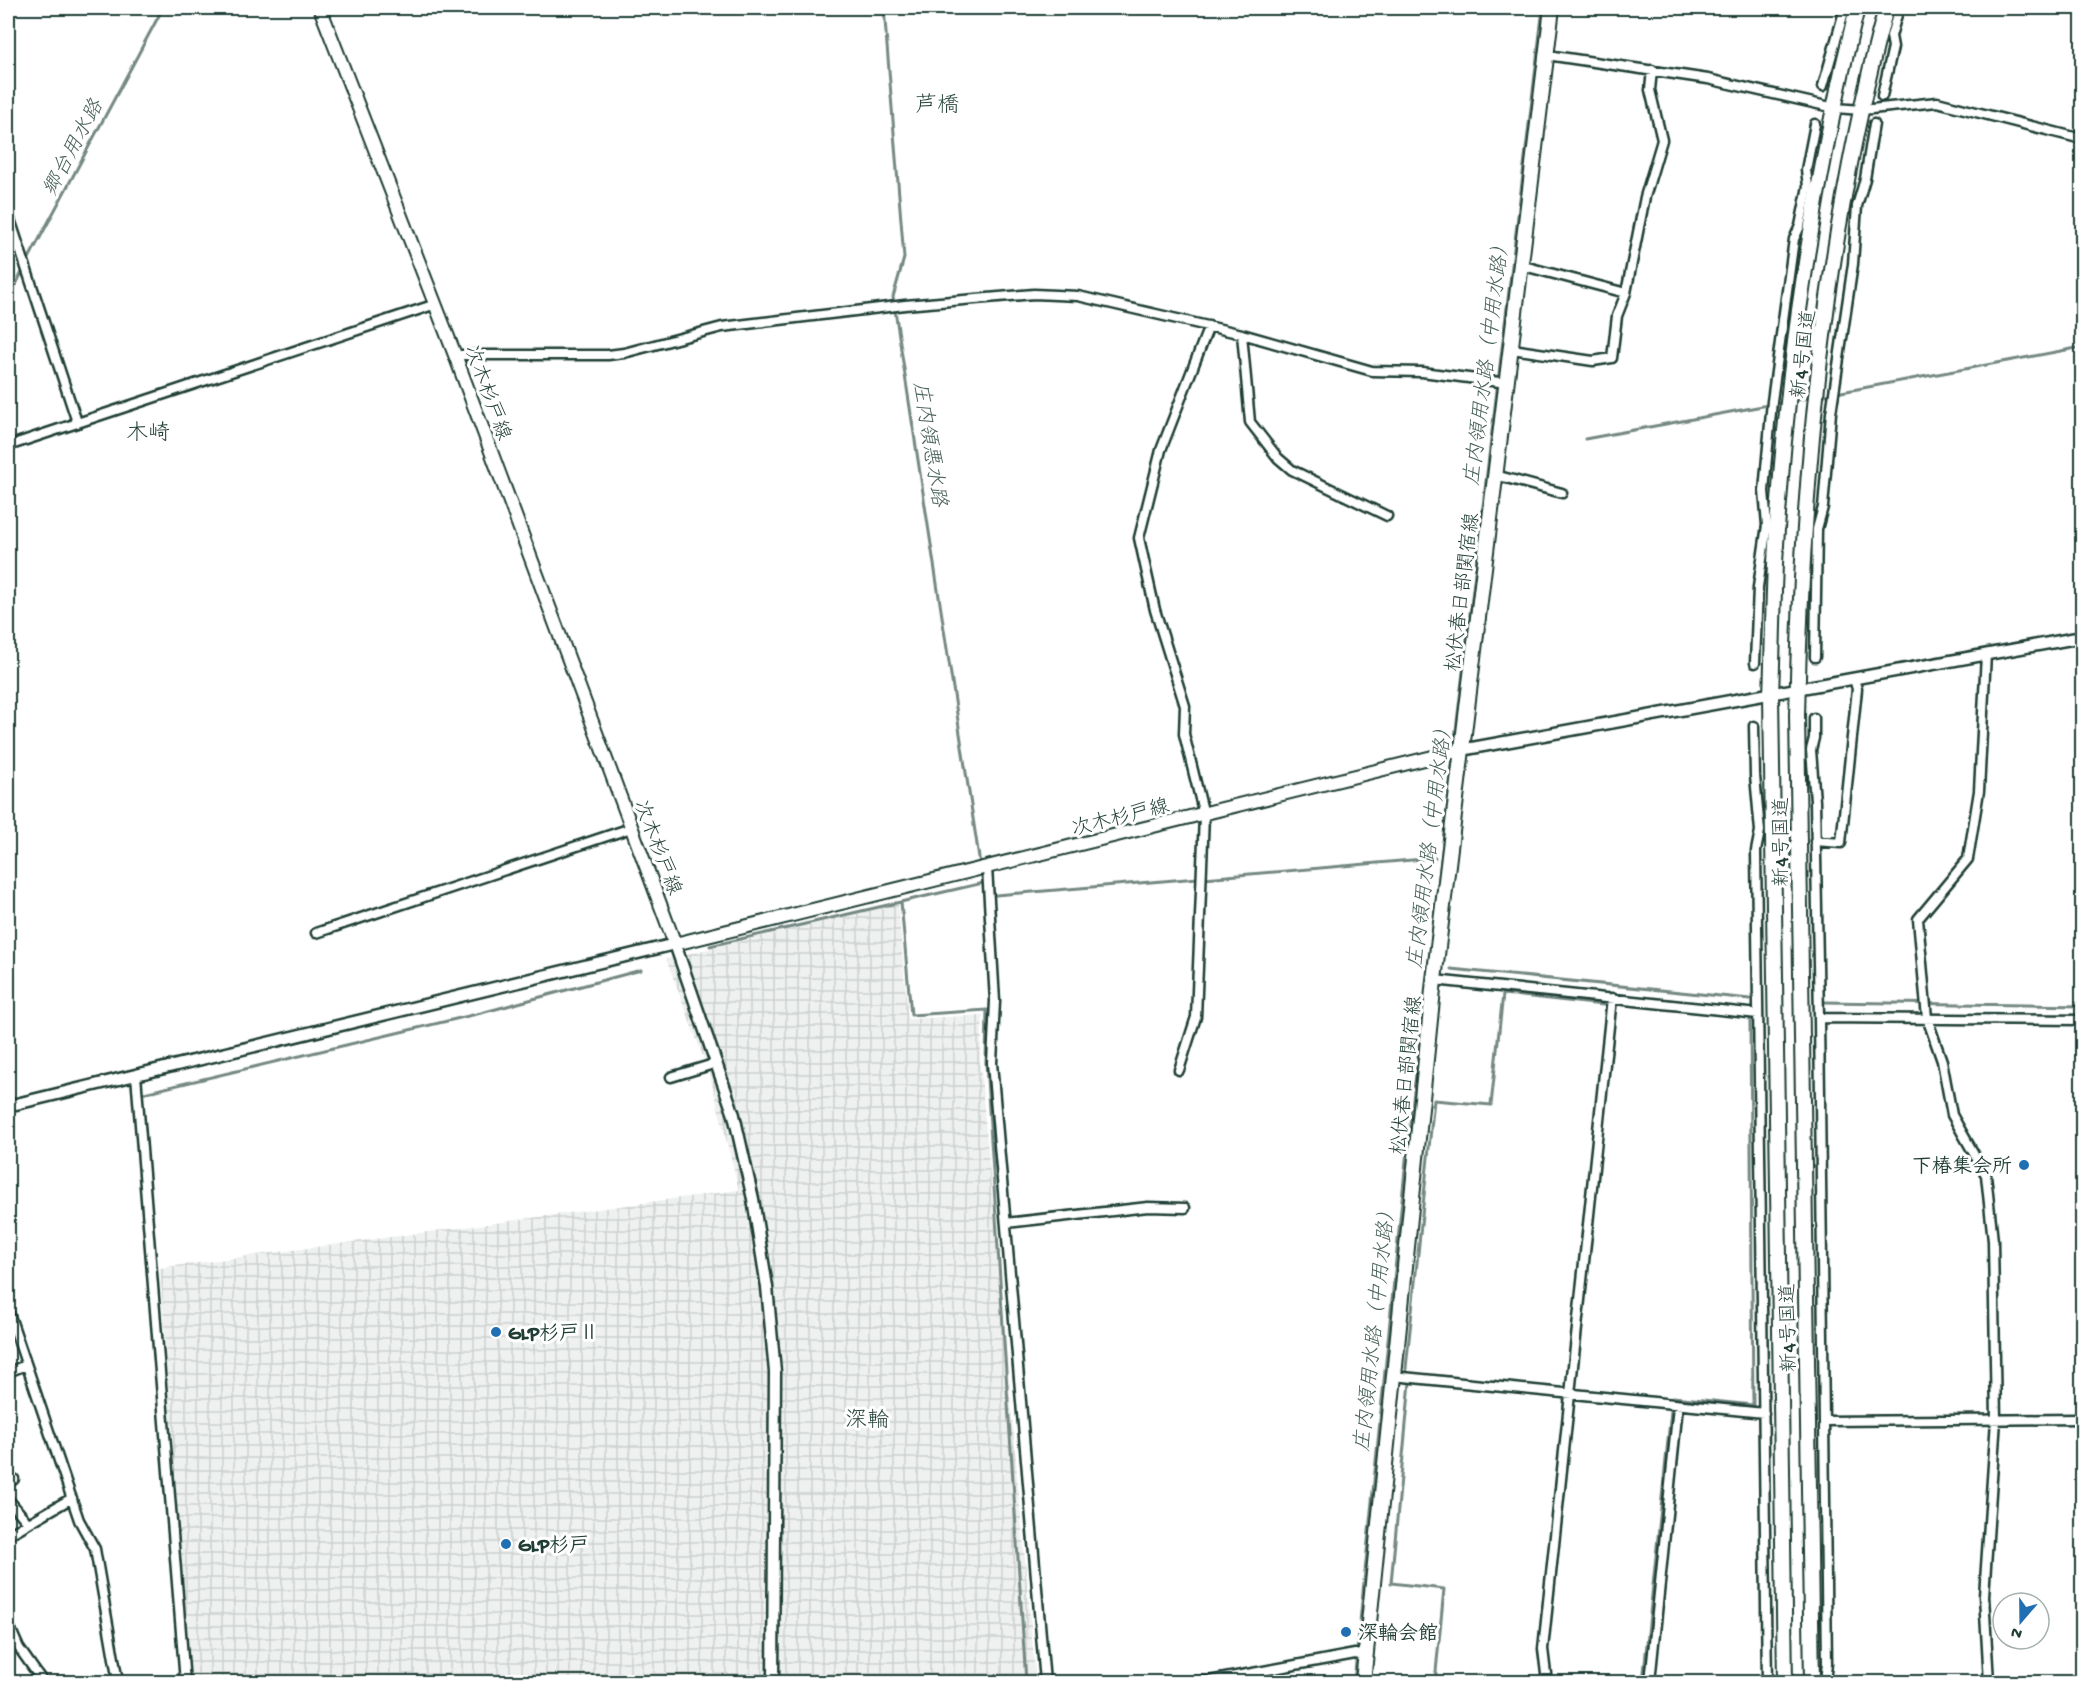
<svg xmlns="http://www.w3.org/2000/svg" width="2090" height="1690" viewBox="0 0 2090 1690" font-family="'Gochi Hand','Klee One',sans-serif">
  <defs>
    <pattern id="industrial-grid" width="8" height="8" patternUnits="userSpaceOnUse" patternTransform="scale(1.5)"><rect width="8" height="8" fill="#eef1f0"/><path d="M0 4h8M4 0v8" fill="none" stroke="#ccd0ce"/></pattern>
  </defs>
  <rect width="100%" height="100%" fill="#fff"/>
  <filter id="ink" filterUnits="userSpaceOnUse"><feTurbulence type="fractalNoise" baseFrequency=".0167" numOctaves="2"/><feDisplacementMap in="SourceGraphic" scale="12" xChannelSelector="R" yChannelSelector="G"/><feConvolveMatrix kernelMatrix="1 2 1 2 8 2 1 2 1" color-interpolation-filters="sRGB"/></filter>
  <g filter="url(#ink)">
    <!-- industrial -->
    <path fill="url(#industrial-grid)" d="M898 904 908 1019 983 1015 980 1063 1036 1682H189L160 1268 739 1190 709 1072 666 959Z"/>
    <g fill="none" stroke-linecap="round" stroke-linejoin="round">
      <!-- stream -->
      <path stroke="#758883" stroke-width="3" d="M884 8 904 258 893 297 980 864
        M27 262 163 8
        M8 301 24 268
        M1820 396 2082 347
        M1793 401 1811 397
        M1585 439 1784 402
        M1454 747 1543 8
        M1204 878 1435 858
        M996 895 1198 878
        M901 902 911 1015 987 1010 986 1063 1026 1682
        M710 946 983 883 981 870
        M1451 969 1750 999
        M1825 1002 2082 1006
        M144 1093 481 1013 641 970
        M1673 1397 1753 1405 1750 1019
        M1555 1497 1565 1399
        M8 1636 36 1682
        M1354 1682 1406 1160 1453 757
        M1435 1682 1444 1589 1391 1583 1410 1382 1406 1368 1434 1100 1491 1105 1503 994 1603 1005
        M1643 1682 1671 1411"/>
      <!-- minor casing -->
      <g stroke="#1f3d34" stroke-width="13">
        <path id="minor" d="M1547 55 1708 79 1835 108 1862 110 1937 102 2082 139
          M1823 86 1845 8
          M1882 96 1893 47 1891 36 1899 8
          M8 213 77 422
          M1520 265 1626 293
          M1242 334 1250 422 1278 458 1292 470 1387 516
          M1512 349 1593 361 1612 358 1617 316 1626 293 1645 197 1662 140 1650 90 1652 70
          M455 355H608L624 353 722 327 905 305 1034 294 1078 296 1242 334 1372 371 1422 372 1507 383
          M8 446 436 304
          M1495 475 1562 493
          M1986 654 1979 791 1968 859 1918 919 1927 1018 1942 1061 1952 1115 1986 1175 1993 1241 1996 1420 1984 1596 1989 1682
          M1815 657 1817 529 1823 507 1831 413 1853 264 1857 206 1865 179 1874 124
          M1755 663 1758 587 1767 525 1764 491 1772 401 1794 239 1800 226 1808 186 1806 170 1815 124
          M1814 718V738L1811 750 1815 801 1819 1018 1827 1663 1825 1682
          M1754 726 1755 776 1760 831 1756 851 1767 1682
          M1815 841 1841 843 1857 689 1854 679
          M987 868 995 1001 992 1063 1045 1682
          M316 933 631 828
          M1434 980 1758 1014
          M1819 1018 2082 1020
          M1179 1070 1196 1017 1204 815 1184 734 1185 706 1155 610 1139 538 1161 450 1209 326
          M136 1075 185 1682
          M671 1077 717 1063
          M1006 1223 1148 1207 1185 1208
          M8 1310 79 1520 95 1549 118 1682
          M8 1372 26 1365
          M1393 1376 1764 1413
          M1824 1421 2082 1419
          M8 1484 14 1479
          M8 1499 28 1523
          M8 1535 72 1498
          M8 1623 19 1648 43 1682
          M1179 1682 1209 1681 1355 1654 1366 1656
          M1547 1682 1543 1649 1612 998
          M1650 1682 1678 1406"/>
      </g>
      <!-- tertiary casing -->
      <g stroke="#1f3d34" stroke-width="15">
        <path id="tertiary" d="M1461 750 2082 637
          M8 1106 675 944 734 1115 753 1199 767 1287 775 1372 773 1682"/>
      </g>
      <!-- secondary casing -->
      <g stroke="#1f3d34" stroke-width="16">
        <path id="secondary" d="M320 8 455 355 675 944 1461 750"/>
      </g>
      <!-- primary casing -->
      <g stroke="#1f3d34" stroke-width="18">
        <path id="primary" d="M1363 1682 1434 980 1552 8"/>
      </g>
      <!-- trunk casing -->
      <g stroke="#1f3d34" stroke-width="18">
        <path id="trunk" d="M1785 1682 1771 695C1773 645 1773 595 1776 545 1787 365 1813 183 1857 8
          M1812 1682 1797 715C1802 478 1824 237 1886 8"/>
      </g>
      <!-- minor -->
      <use href="#minor" stroke="#fff" stroke-width="8"/>
      <!-- tertiary -->
      <use href="#tertiary" stroke="#fff" stroke-width="10"/>
      <!-- secondary -->
      <use href="#secondary" stroke="#fff" stroke-width="12"/>
      <!-- primary -->
      <use href="#primary" stroke="#fff" stroke-width="14"/>
      <!-- trunk -->
      <use href="#trunk" stroke="#fff" stroke-width="14"/>
    </g>
  </g>
  <!-- markers -->
  <g fill="#1f6fb2" stroke="#fff" stroke-width="2">
    <circle cx="2024" cy="1165" r="6"/>
    <circle cx="496" cy="1332" r="6"/>
    <circle cx="506" cy="1544" r="6"/>
    <circle cx="1346" cy="1632" r="6"/>
  </g>
  <g text-anchor="middle" stroke-width="6" stroke-linejoin="round" paint-order="stroke">
    <!-- street labels -->
    <g font-size="20" fill="#1f3d34" stroke="#fff">
      <text transform="translate(1802 354) rotate(-83)" y="7">新4号国道</text>
      <text transform="translate(489 392) rotate(70)" y="7">次木杉戸線</text>
      <text transform="translate(1461 592) rotate(-83)" y="7">松伏春日部関宿線</text>
      <text transform="translate(1120 816) rotate(-14)" y="7">次木杉戸線</text>
      <text transform="translate(1780 842) rotate(-90)" y="7">新4号国道</text>
      <text transform="translate(659 847) rotate(69)" y="7">次木杉戸線</text>
      <text transform="translate(1405 1075) rotate(-84)" y="7">松伏春日部関宿線</text>
      <text transform="translate(1787 1328) rotate(-91)" y="7">新4号国道</text>
    </g>
    <!-- poi labels -->
    <g font-size="20" font-weight="bold" fill="#1f3d34" stroke="#fff" text-anchor="start">
      <text x="2012" y="1172" text-anchor="end">下椿集会所</text>
      <text x="508" y="1339">GLP杉戸Ⅱ</text>
      <text x="518" y="1551">GLP杉戸</text>
      <text x="1358" y="1639">深輪会館</text>
    </g>
    <!-- water labels -->
    <g font-size="21" font-style="italic" fill="#4a625b" stroke="#fff">
      <text transform="translate(72 147) rotate(-62)" y="7">郷台用水路</text>
      <text transform="translate(1486 360) rotate(-83)" y="7">庄内領用水路（中用水路）</text>
      <text transform="translate(931 444) rotate(81)" y="7">庄内領悪水路</text>
      <text transform="translate(1429 843) rotate(-83)" y="7">庄内領用水路（中用水路）</text>
      <text transform="translate(1374 1326) rotate(-84)" y="7">庄内領用水路（中用水路）</text>
    </g>
    <!-- quarter labels -->
    <g font-size="22" fill="#1f3d34" stroke="#fff">
      <text x="937" y="111">芦橋</text>
      <text x="148" y="439">木崎</text>
      <text x="867" y="1426">深輪</text>
    </g>
  </g>
  <!-- margin -->
  <rect width="2090" height="1690" fill="none" stroke="#fff" stroke-width="30"/>
  <rect x="15" y="15" width="2060" height="1660" fill="none" stroke="#1f3d34" stroke-width="2" filter="url(#ink)"/>
  <!-- north arrow -->
  <g transform="translate(2021 1621) rotate(200)"><circle r="28" fill="#ffffff" stroke="#a5b1ae" stroke-width="1.5"/>
  <path d="M0-4.5L10 22L0 15L-10 22Z" fill="#1f6fb2"/>
  <text y="-9" font-size="16" font-weight="bold" text-anchor="middle" fill="#1f3d34">N</text>
  </g>
</svg>
